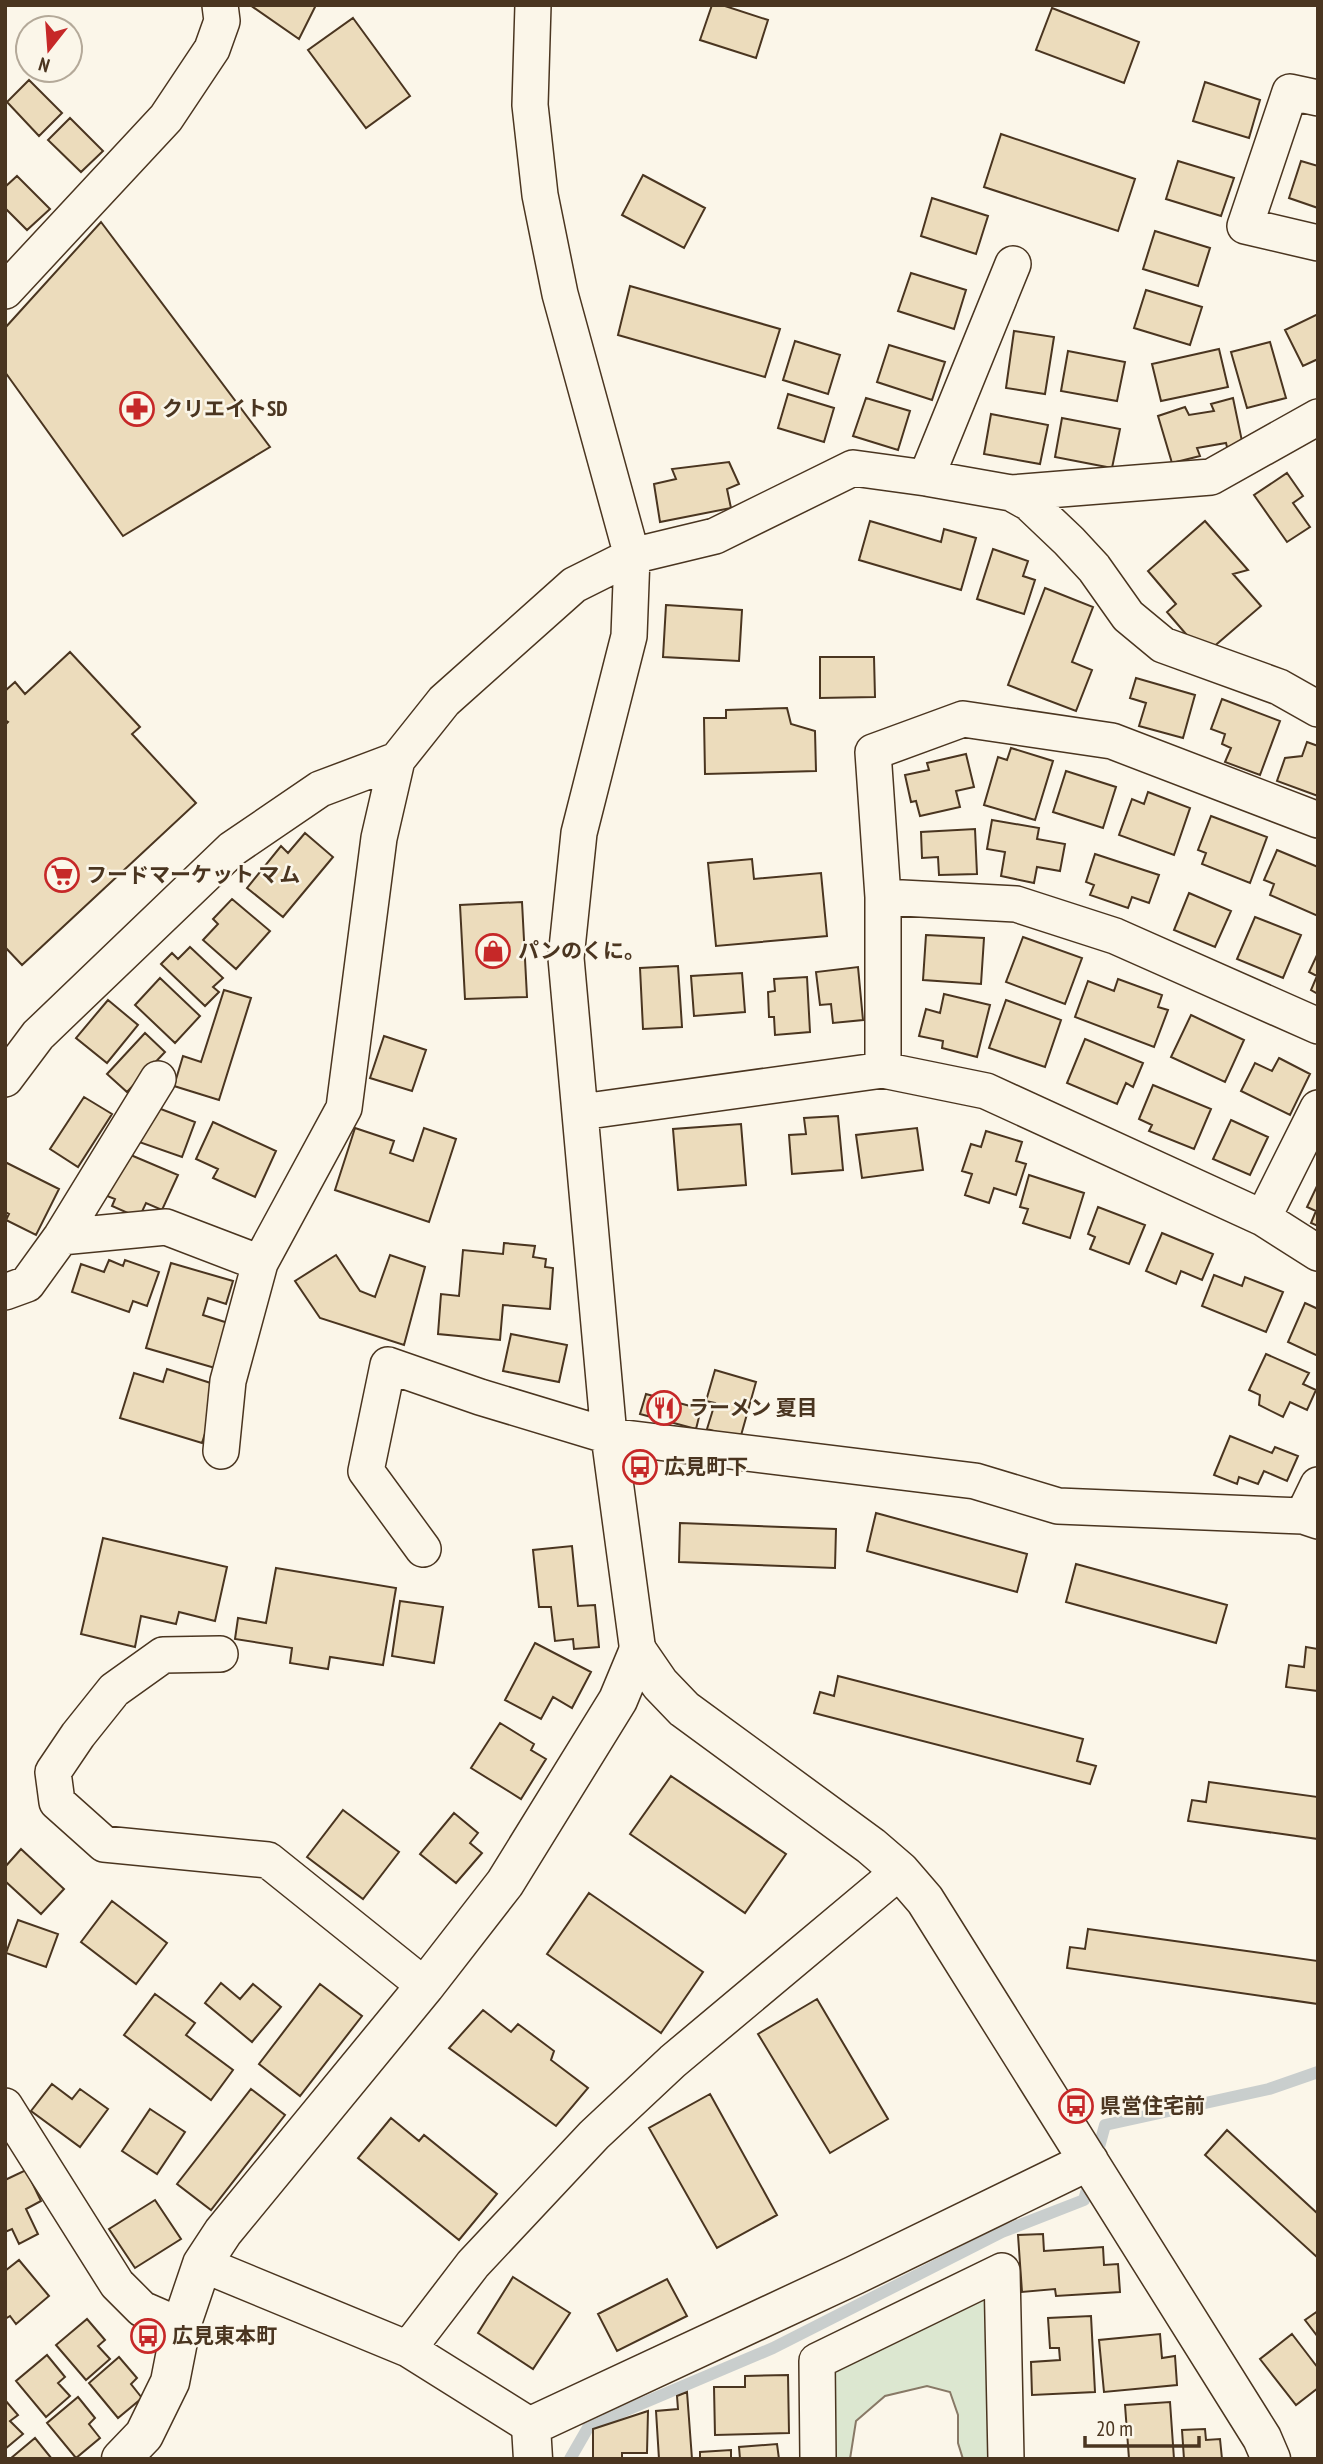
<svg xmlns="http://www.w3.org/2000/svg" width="1323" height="2464" viewBox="0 0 1323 2464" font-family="'PT Sans Narrow','Noto Sans JP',sans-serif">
  <rect width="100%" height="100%" fill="#fbf6e9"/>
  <!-- green -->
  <path fill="#dce7d0" stroke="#887966" stroke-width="2" d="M989 2285 997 2459H963L958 2443V2415L950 2392 927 2386 885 2396 856 2421 850 2459H825L827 2368Z"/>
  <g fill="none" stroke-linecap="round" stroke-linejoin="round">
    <!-- stream -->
    <path stroke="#c9cecd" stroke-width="12" d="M1096 2158 1105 2125 1269 2089 1318 2072
      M570 2459 589 2426 773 2348 1002 2232 1084 2200 1090 2179"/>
  </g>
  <!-- building -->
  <path fill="#ecdcbc" stroke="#4a3520" stroke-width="2" d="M250 5H316L299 39Z
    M712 5H722L768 20 756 58 700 40Z
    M1052 8 1139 42 1124 83 1036 50Z
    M353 18 410 96 366 128 308 50Z
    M29 80 62 113 39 136 7 102Z
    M1205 82 1260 100 1249 138 1193 121Z
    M70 118 103 151 81 172 48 140Z
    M1001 134 1135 179 1118 231 984 187Z
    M1178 161 1234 178 1221 216 1166 199Z
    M1301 161 1318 166V208L1289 198Z
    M643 175 705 208 684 248 622 215Z
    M17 176 50 209 27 230 5 208V187Z
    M932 198 988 216 976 254 921 236Z
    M101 222 270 447 123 536 5 372V328Z
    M1155 231 1210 248 1198 286 1143 269Z
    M911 273 966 290 954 329 898 311Z
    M630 286 780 329 765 377 618 335Z
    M1146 290 1202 307 1190 345 1134 328Z
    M1318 314V359L1303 366 1285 330Z
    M1014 331 1054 337 1045 394 1006 388Z
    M795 341 840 355 828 394 783 380Z
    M1270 342 1286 398 1247 408 1231 352Z
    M889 345 945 362 932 400 877 382Z
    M1219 349 1228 387 1161 401 1152 364Z
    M1068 351 1125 362 1117 401 1061 391Z
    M788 394 834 408 824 442 778 428Z
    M866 398 910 411 898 450 853 436Z
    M1233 398 1243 446 1228 451 1226 443 1197 448 1200 456 1172 463 1158 416 1185 407 1189 415 1214 411 1211 404Z
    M991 414 1048 425 1040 464 984 454Z
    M1062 418 1120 429 1112 468 1055 457Z
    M729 462 739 484 727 489 731 508 660 522 654 484 676 479 672 469Z
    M1287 473 1303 496 1293 503 1310 527 1287 542 1254 495Z
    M870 521 941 542 944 529 976 538 961 590 859 560Z
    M1205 521 1248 570 1233 574 1261 606 1204 655 1167 612 1176 604 1148 571Z
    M993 549 1028 561 1023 576 1035 580 1024 614 977 599Z
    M1045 588 1093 607 1072 662 1092 670 1076 711 1008 685Z
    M666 605 742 610 739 661 663 657Z
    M70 652 140 727 132 734 196 803 22 965 5 947V725L8 722 5 720V691L15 682 25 694Z
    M820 657H874L875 697 820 698Z
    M1136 678 1195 695 1183 738 1139 726 1146 703 1130 698Z
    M1222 699 1280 721 1260 775 1225 762 1231 748 1222 744 1225 734 1211 729Z
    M787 708 791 724 815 731 816 771 705 774 704 718H726V710Z
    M1307 742 1318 746V796L1277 781 1285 758 1302 756Z
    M1011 748 1053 761 1035 820 984 805 998 757 1007 760Z
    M966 754 974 787 956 791 960 807 920 816 916 801 911 802 905 775 929 770 927 763Z
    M1066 771 1116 787 1103 828 1053 812Z
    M1148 792 1190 808 1174 855 1119 835 1132 799 1144 804Z
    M1211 816 1267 837 1250 883 1202 864 1206 853 1198 850Z
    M992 820 1039 828 1037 839 1065 844 1060 871 1037 867 1034 883 1001 876 1005 852 987 849Z
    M975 829 977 874 939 875 938 857 922 858 921 832Z
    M305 833 333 857 283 917 247 888 281 846 288 853Z
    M1277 850 1318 867V916L1270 895 1274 884 1264 880Z
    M1095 854 1159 875 1149 903 1132 897 1128 908 1090 895 1094 885 1086 882Z
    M752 859 754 879 821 873 827 936 716 946 708 863Z
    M1189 893 1231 911 1215 947 1174 930Z
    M232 899 270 931 236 969 203 940 218 924 213 919Z
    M522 902 527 997 465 999 460 905Z
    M1255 917 1301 935 1283 978 1237 959Z
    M926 935 984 938 981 984 923 980Z
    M1023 937 1082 958 1065 1004 1006 982Z
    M190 947 223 978 213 987 219 992 205 1006 161 964 172 953 178 959Z
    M1318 953V994L1311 990 1317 976 1309 972Z
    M678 966 682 1027 643 1029 640 968Z
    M858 967 863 1020 833 1023 831 1004 820 1005 816 972Z
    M742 973 745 1012 694 1016 691 976Z
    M807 977 810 1032 775 1035 774 1017H769L768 992 775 991 774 979Z
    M160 978 200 1016 175 1043 135 1005Z
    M1118 979 1162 995 1158 1007 1168 1010 1154 1047 1075 1017 1088 981 1114 991Z
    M224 990 251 998 219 1100 174 1086 183 1056 201 1062Z
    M944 994 990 1005 977 1057 942 1048 943 1041 919 1036 926 1009 940 1013Z
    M108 1000 138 1025 107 1063 76 1038Z
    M1006 1000 1061 1020 1045 1067 989 1048Z
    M1191 1015 1244 1040 1225 1082 1171 1057Z
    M145 1033 165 1052 127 1092 107 1074Z
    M384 1036 426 1050 412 1091 370 1078Z
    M1085 1039 1143 1063 1133 1087 1126 1083 1117 1104 1067 1083Z
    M1279 1058 1310 1074 1290 1115 1241 1091 1255 1063 1272 1071Z
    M1153 1085 1211 1109 1194 1149 1149 1131 1152 1125 1139 1119Z
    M84 1097 112 1114 78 1167 50 1149Z
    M153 1106 195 1122 182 1157 139 1142Z
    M838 1116 843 1170 792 1174 789 1135 806 1134 804 1118Z
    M1231 1120 1268 1137 1250 1175 1213 1159Z
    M213 1122 276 1151 255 1197 213 1178 218 1169 196 1159Z
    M741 1124 746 1185 678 1190 673 1129Z
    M355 1128 394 1141 390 1153 413 1161 424 1128 456 1139 429 1222 335 1190Z
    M917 1128 923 1170 862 1178 856 1135Z
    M986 1131 1022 1142 1016 1161 1026 1164 1016 1195 994 1188 989 1203 965 1195 972 1174 962 1171 971 1144 981 1147Z
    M126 1153 178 1175 162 1210 146 1203 139 1218 112 1206 115 1199 107 1196Z
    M5 1162 59 1189 36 1235 6 1220 9 1214 5 1212Z
    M1029 1175 1084 1193 1070 1238 1023 1223 1028 1209 1020 1207Z
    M1318 1184V1226L1311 1223 1316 1211 1307 1207Z
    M1098 1207 1145 1225 1129 1264 1090 1249 1095 1237 1088 1234Z
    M1162 1233 1213 1254 1202 1280 1181 1271 1176 1284 1146 1271Z
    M504 1243 535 1246 533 1257 546 1259 545 1267 553 1268 550 1309 503 1305 500 1340 438 1334 441 1294 459 1296 463 1250 503 1254Z
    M336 1255 360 1291 375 1297 390 1255 425 1267 404 1345 320 1318 295 1281Z
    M109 1260 123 1266 125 1260 159 1272 147 1306 133 1301 129 1312 72 1292 81 1264 104 1272Z
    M171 1263 233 1281 226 1304 208 1298 203 1315 228 1323 215 1368 146 1348Z
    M1214 1275 1242 1286 1245 1277 1283 1292 1266 1332 1202 1306Z
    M1305 1303 1318 1309V1356L1288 1342Z
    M511 1334 567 1345 559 1382 503 1371Z
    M1266 1354 1309 1373 1303 1384 1316 1390 1307 1410 1290 1402 1283 1417 1259 1405 1260 1395 1249 1390Z
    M167 1369 220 1386 202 1443 120 1418 134 1373 163 1382Z
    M715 1370 756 1382 740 1439 707 1429 715 1403 706 1401Z
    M646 1394 701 1409 696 1429 640 1414Z
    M1230 1436 1272 1453 1275 1447 1298 1456 1287 1481 1264 1471 1258 1484 1239 1477 1237 1484 1214 1475Z
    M876 1513 1027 1554 1017 1592 867 1551Z
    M680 1523 836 1529 835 1568 679 1562Z
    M103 1538 227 1567 215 1621 179 1612 176 1624 141 1616 135 1647 81 1634Z
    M572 1546 578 1606 595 1605 599 1647 574 1649 573 1639 555 1641 551 1607H539L533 1550Z
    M1076 1564 1227 1605 1216 1643 1066 1602Z
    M276 1568 396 1588 383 1665 330 1657 328 1669 290 1663 292 1648 235 1639 238 1618 266 1623Z
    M400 1601 443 1607 434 1663 392 1656Z
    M535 1643 591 1672 572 1708 553 1697 541 1719 505 1700Z
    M1306 1647 1318 1649V1691L1286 1687 1289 1665 1304 1667Z
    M838 1676 1083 1739 1077 1761 1096 1766 1090 1784 814 1713 820 1692 834 1696Z
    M500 1723 534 1744 531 1750 546 1759 521 1799 471 1768Z
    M671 1776 786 1854 745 1913 630 1834Z
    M1209 1782 1318 1797V1839L1188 1821 1192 1800 1206 1802Z
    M343 1810 399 1852 363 1899 307 1857Z
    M454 1813 478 1833 470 1843 482 1853 456 1883 420 1854Z
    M21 1849 64 1889 41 1914 5 1881V1867Z
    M589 1893 703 1972 661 2033 547 1954Z
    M112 1901 167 1943 136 1984 81 1942Z
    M18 1920 58 1934 46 1967 6 1953Z
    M1088 1929 1318 1961V2004L1067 1968 1070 1947 1085 1949Z
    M221 1983 240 1999 253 1984 281 2007 252 2042 205 2003Z
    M320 1984 362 2016 300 2096 259 2064Z
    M155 1994 195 2023 186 2035 233 2070 211 2100 124 2035Z
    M817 1999 888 2119 830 2153 758 2034Z
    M483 2010 511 2032 518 2024 554 2051 551 2060 588 2088 556 2126 449 2048Z
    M52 2084 72 2099 80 2089 108 2109 80 2147 31 2111Z
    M251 2089 285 2115 211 2210 177 2184Z
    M710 2094 777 2215 717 2248 649 2128Z
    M150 2109 185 2132 157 2174 122 2151Z
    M391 2118 419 2141 424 2135 497 2194 459 2240 358 2158Z
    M1227 2130 1318 2214V2258L1205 2155Z
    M26 2170 41 2201 26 2209 38 2234 19 2244 12 2229 5 2232V2180Z
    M155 2200 181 2239 135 2268 109 2229Z
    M1043 2234 1044 2251 1103 2247 1104 2265 1118 2264 1120 2292 1056 2296 1055 2289 1022 2292 1018 2235Z
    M19 2260 49 2296 16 2324 10 2316 5 2319V2271Z
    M513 2277 570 2313 533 2369 478 2333Z
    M667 2279 687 2316 617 2351 598 2314Z
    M1318 2311V2337L1305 2320Z
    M1091 2316 1095 2392 1032 2395 1031 2362 1060 2360 1059 2348H1050L1048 2318Z
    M87 2319 105 2340 98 2346 110 2359 86 2380 56 2345Z
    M1160 2334 1162 2358 1175 2356 1177 2385 1104 2392 1099 2340Z
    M1292 2334 1318 2368V2388L1296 2405 1260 2359Z
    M47 2355 65 2377 58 2383 70 2396 46 2417 16 2381Z
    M119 2357 137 2378 131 2384 142 2398 118 2418 89 2383Z
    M788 2375 789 2433 715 2435 714 2387H745V2376Z
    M687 2392 692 2459H659L656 2411 678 2409 677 2396Z
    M78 2397 95 2418 89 2424 100 2438 76 2458 47 2423Z
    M5 2400 18 2415 10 2421 23 2434 5 2449Z
    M1170 2402 1174 2459H1129L1125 2405Z
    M648 2411 647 2453H622V2459L593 2458V2429Z
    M1205 2429 1206 2440 1220 2439 1222 2459H1184L1182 2430Z
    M35 2438 52 2459H10Z
    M777 2444 779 2459H740L739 2447Z
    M731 2450V2459H700V2452Z"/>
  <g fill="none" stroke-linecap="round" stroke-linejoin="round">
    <!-- minor casing -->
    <g stroke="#4a3520" stroke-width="38">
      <path id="minor" d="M533 5 530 105 540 195 560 294 632 556 629 636 579 833 566 958 609 1436 638 1652
        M1318 98 1290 92 1245 226 1318 243
        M5 291 166 118 212 49 222 21 220 5
        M926 478 1013 264
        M1011 493 1029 503 1069 541 1094 568 1128 616 1163 645 1279 687 1318 709
        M883 897 1016 904 1115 936 1318 1026
        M883 1070V897L873 752 963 719 1112 741 1318 820
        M5 1079 38 1035 232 849 320 789 397 760 444 701 574 585 632 556 715 536 853 468 926 478 1011 493 1211 477 1318 417
        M581 1112 883 1070 986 1091 1263 1218 1318 1253
        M1263 1218 1318 1108
        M61 1237 166 1227 260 1263
        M5 1292 27 1284 61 1237 158 1079
        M221 1451 228 1381 260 1263 344 1108 379 838 397 760
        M1303 1516 1318 1485
        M423 1549 366 1471 388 1365 480 1397 609 1436 975 1481 1058 1506 1303 1516 1318 1521
        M220 1654 163 1655 114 1690 78 1735 53 1772 57 1802 104 1844 268 1860 425 1986
        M5 2106 117 2284 142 2309 181 2326
        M202 2264 408 2349 531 2426
        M408 2349 473 2264 594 2135 673 2061 900 1871
        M818 2459 817 2361 1002 2271 1006 2459"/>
    </g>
    <!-- tertiary casing -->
    <g stroke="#4a3520" stroke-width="41">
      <path id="tertiary" d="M638 1652 660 1684 684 1709 871 1846 900 1871 925 1900 1262 2438 1271 2459
        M121 2459 144 2435 170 2382 181 2326 202 2264 223 2232 425 1986 505 1883 618 1700 638 1652
        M533 2459 531 2426 855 2275 1089 2161"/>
    </g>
    <!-- minor -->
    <use href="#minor" stroke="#fbf6e9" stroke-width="35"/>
    <!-- tertiary -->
    <use href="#tertiary" stroke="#fbf6e9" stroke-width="38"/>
  </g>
  <!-- icons -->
  <defs>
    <g id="pharmacy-ring" transform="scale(1.75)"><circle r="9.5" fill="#fbf6e9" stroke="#c62828" stroke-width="1.5"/><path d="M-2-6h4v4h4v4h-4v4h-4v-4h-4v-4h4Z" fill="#c62828"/></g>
    <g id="supermarket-ring" transform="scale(1.75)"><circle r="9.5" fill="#fbf6e9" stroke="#c62828" stroke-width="1.5"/><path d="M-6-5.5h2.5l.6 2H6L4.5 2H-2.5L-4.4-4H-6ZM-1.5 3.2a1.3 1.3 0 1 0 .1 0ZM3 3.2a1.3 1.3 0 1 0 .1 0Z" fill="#c62828"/></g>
    <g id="shop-ring" transform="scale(1.75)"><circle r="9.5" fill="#fbf6e9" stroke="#c62828" stroke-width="1.5"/><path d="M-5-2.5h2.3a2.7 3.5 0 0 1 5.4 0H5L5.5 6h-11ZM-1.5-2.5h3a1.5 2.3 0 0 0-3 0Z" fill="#c62828"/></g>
    <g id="restaurant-ring" transform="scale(1.75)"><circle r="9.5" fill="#fbf6e9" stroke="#c62828" stroke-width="1.5"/><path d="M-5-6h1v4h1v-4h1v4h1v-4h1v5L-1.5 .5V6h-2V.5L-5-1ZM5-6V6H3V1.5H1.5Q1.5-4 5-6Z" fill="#c62828"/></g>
    <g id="bus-ring" transform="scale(1.75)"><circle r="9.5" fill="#fbf6e9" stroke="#c62828" stroke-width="1.5"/><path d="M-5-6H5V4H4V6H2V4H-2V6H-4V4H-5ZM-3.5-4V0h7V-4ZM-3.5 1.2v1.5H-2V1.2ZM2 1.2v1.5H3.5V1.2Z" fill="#c62828"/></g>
  </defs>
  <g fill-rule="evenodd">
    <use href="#pharmacy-ring" x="137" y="409"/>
    <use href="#supermarket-ring" x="62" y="875"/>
    <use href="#shop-ring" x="493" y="951"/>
    <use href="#restaurant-ring" x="664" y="1408"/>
    <use href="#bus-ring" x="640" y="1467"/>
    <use href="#bus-ring" x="1076" y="2106"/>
    <use href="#bus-ring" x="148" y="2336"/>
  </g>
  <g text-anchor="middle" stroke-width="5" stroke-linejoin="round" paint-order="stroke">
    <!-- poi labels -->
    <g font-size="21" font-weight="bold" fill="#4a3520" stroke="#fbf6e9" text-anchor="start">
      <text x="162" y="416">クリエイトSD</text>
      <text x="86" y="882">フードマーケット マム</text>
      <text x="518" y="958">パンのくに。</text>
      <text x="688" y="1415">ラーメン 夏目</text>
      <text x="664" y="1474">広見町下</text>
      <text x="1100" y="2113">県営住宅前</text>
      <text x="172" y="2343">広見東本町</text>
    </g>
  </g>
  <!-- border -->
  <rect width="1323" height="2464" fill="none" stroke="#4a3520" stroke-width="14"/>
  <!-- north arrow -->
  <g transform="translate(49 49) rotate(197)"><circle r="33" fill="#fbf6e9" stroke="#b4a999" stroke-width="2"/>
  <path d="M0-5L12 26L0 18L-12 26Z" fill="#c62828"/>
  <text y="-10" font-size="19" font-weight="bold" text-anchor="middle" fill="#4a3520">N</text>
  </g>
  <!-- scale -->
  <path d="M1085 2436v10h114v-10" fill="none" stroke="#4a3520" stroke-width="3.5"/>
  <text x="1096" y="2436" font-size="21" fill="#4a3520" stroke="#fbf6e9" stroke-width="5" paint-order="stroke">20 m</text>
</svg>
